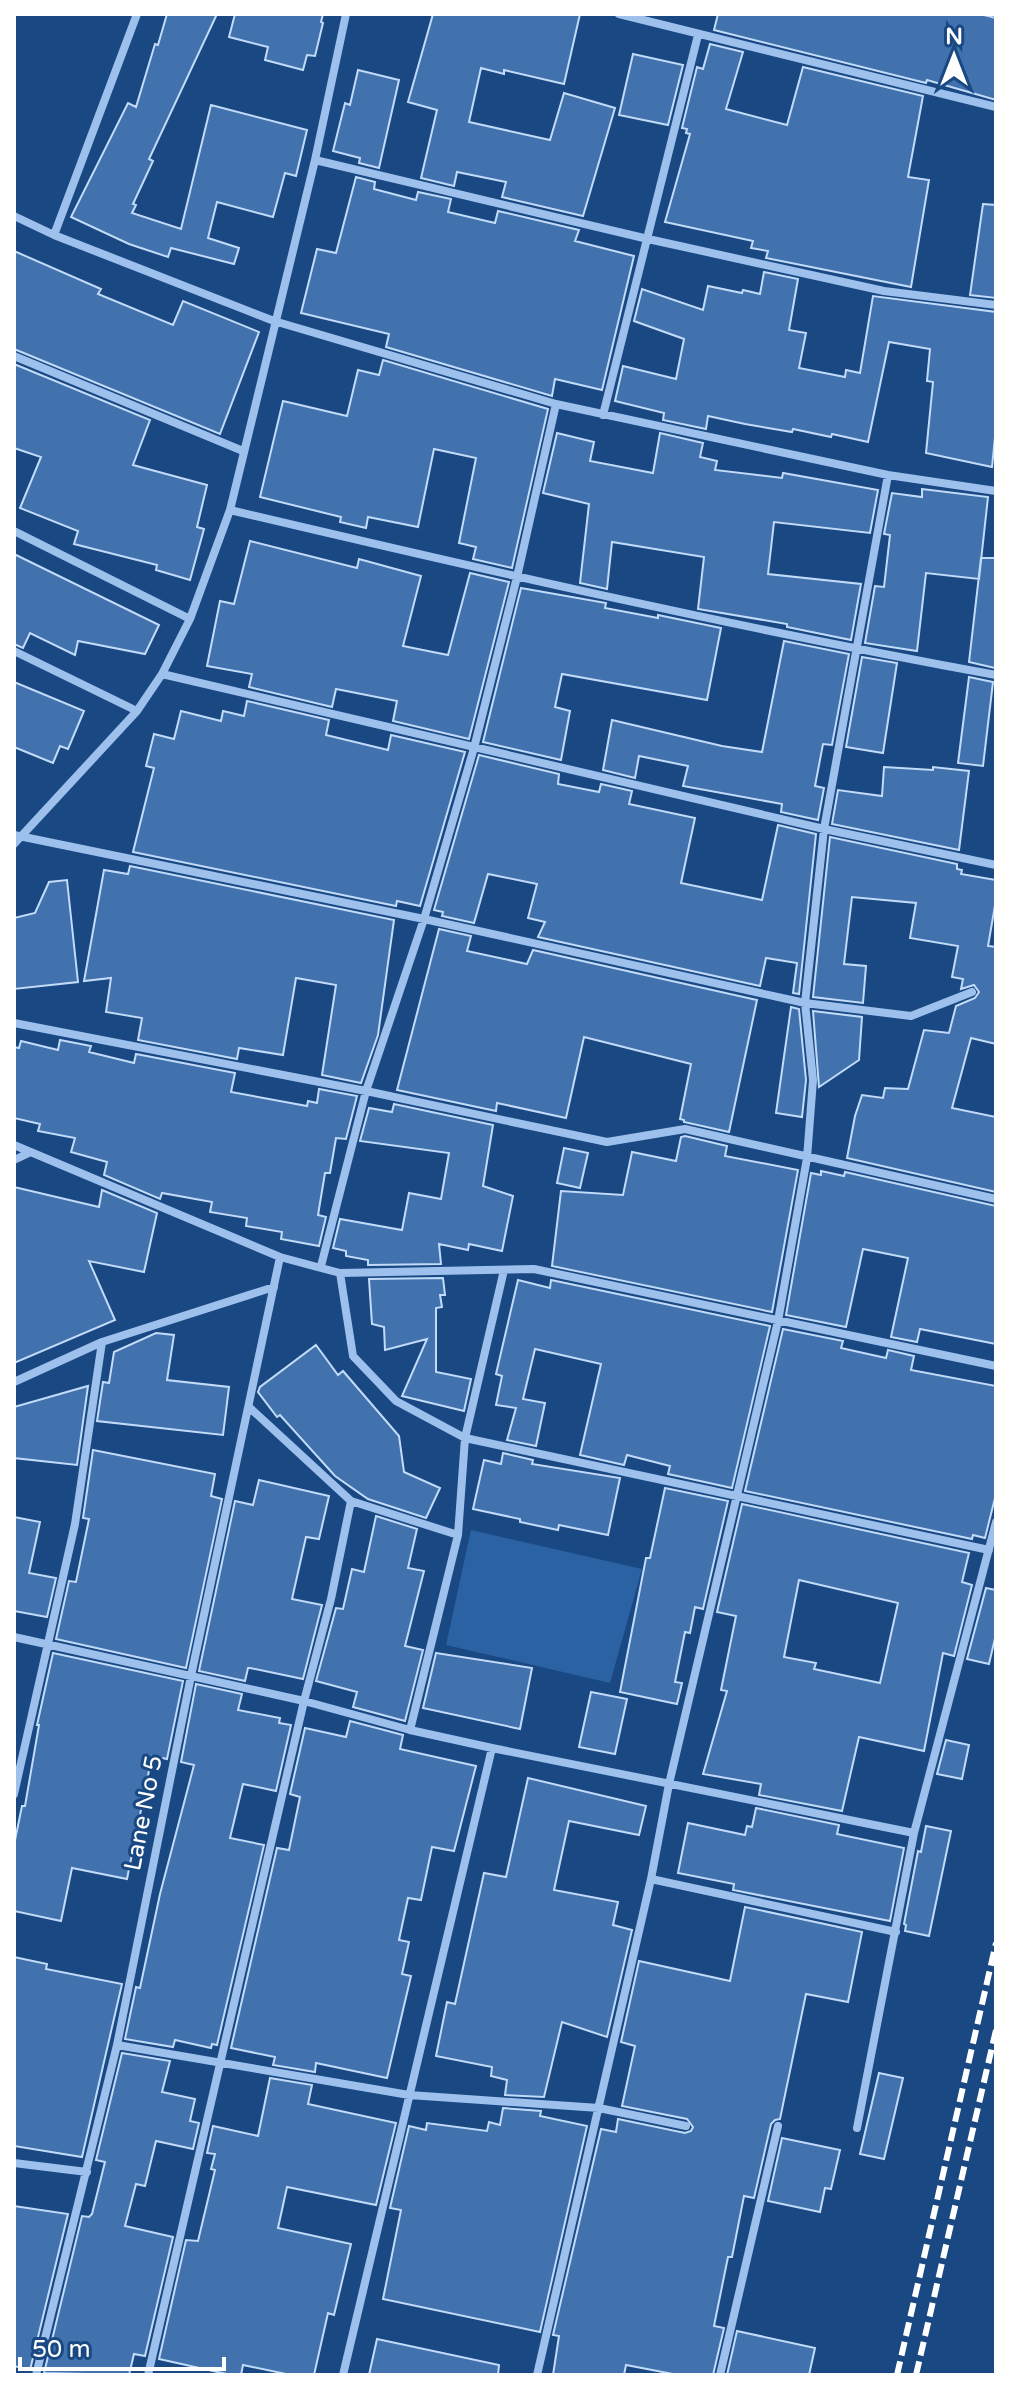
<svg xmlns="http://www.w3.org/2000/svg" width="1010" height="2389" viewBox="0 0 1010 2389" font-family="'Varela Round',sans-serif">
  <rect width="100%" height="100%" fill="#194883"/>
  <!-- green -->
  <path fill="#2b62a3" d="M471 1530 642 1569 610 1683 446 1645Z"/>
  <!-- building -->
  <path fill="#4172ad" stroke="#c2dbf9" stroke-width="2" fill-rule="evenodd" d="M167 14H217L149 159 153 161 133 204 136 205 132 213 181 229 211 105 307 130 296 176 285 173 273 217 217 202 208 238 239 248 234 264 171 248 168 257 129 244 71 217 128 103 136 107 155 44 158 45Z
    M235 14H323L321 22 323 23 315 56 307 55 303 70 265 60 268 47 229 37Z
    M433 14H580L564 84 504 70V74L481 68 469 122 550 140 564 93 615 108 583 216 502 197 506 182 457 172 454 186 421 178 437 110 408 102Z
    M718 14H980L996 18V100L927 80 926 83 714 30Z
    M710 44 743 52 726 109 787 125 803 67 923 96 908 177 929 180 911 287 766 258 768 251 751 248 753 241 665 222 690 134 686 133 687 129 682 128 697 67 703 69Z
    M633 54 683 65 668 125 619 115Z
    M358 70 399 80 379 168 359 163 360 158 333 151 345 103 350 105Z
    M356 177 375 182 374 189 416 200 418 192 451 199 448 212 495 223 498 211 579 230 575 241 634 256 602 390 555 379 552 396 386 347 389 334 301 313 317 249 336 253Z
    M983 204 996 205V298L970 295Z
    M14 251 101 289 98 294 173 325 183 301 259 332 220 434 14 349Z
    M764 272 798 279 789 330 806 333 799 368 845 377 846 370 860 373 873 296 996 312V427L992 467 926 453 933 382 927 381 930 349 889 342 868 442 832 434 831 437 793 429 792 432 745 424 708 416 706 429 663 420 664 413 615 401 623 366 676 379 684 339 634 321 642 289 703 310 708 286 742 293 743 290 760 294Z
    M383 360 548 409 512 568 473 559 476 547 459 543 476 458 434 449 418 527 368 517 366 528 340 522 341 517 260 497 283 401 347 416 358 370 379 375Z
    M14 364 150 420 133 465 207 485 197 527 204 529 190 580 156 570 157 565 74 544 78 531 20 508 41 457 14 448Z
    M557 433 594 442 590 461 653 473 660 433 703 443 700 457 717 461 715 470 782 478 783 473 878 490 870 533 774 522 768 574 861 584 851 640 787 627V624L698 609 704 557 612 542 607 589 580 583 589 504 543 493Z
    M922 489 988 497 979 579 926 573 917 651 865 643 875 586 884 587 890 535 884 534 892 493 922 497Z
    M250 541 357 568 359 559 421 576 403 646 448 655 470 573 509 582 469 739 393 721 397 701 336 689 332 707 249 687 252 674 207 666 220 601 234 604Z
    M14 554 159 625 145 654 78 641 75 655 30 633 23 648 14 644Z
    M981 558H996L995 668 969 662Z
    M521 588 606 603 605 608 658 618V615L721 628 707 700 562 674 555 707 570 711 561 760 483 742Z
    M784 641 849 654 832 745 823 744 815 786 824 788 818 820 781 812 782 804 683 786 688 766 639 756 635 778 603 770 612 720 722 746 762 752Z
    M862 657 897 663 883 753 846 747Z
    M969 677 993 682 983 766 958 763Z
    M14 682 84 711 68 749 60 746 53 763 14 747Z
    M247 701 329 720 326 735 388 750 391 735 465 752 420 906 397 901 396 906 133 852 154 768 146 766 154 734 174 739 181 711 221 721 223 711 244 716Z
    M479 755 559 774 558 784 599 792 601 784 632 791 629 804 695 818 681 883 762 900 778 825 816 834 799 994 793 993 797 963 766 958 760 986 538 937 545 922 528 918 537 884 488 874 474 923 442 916 443 912 434 910Z
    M884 767 933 770V767L969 771 959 850 832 824 838 790 882 796Z
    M830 837 957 864V869L962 870 961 874 996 880V900L988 946 996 947V1044L971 1038 952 1108 996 1117V1192L847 1158 855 1116 862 1095 883 1098 885 1088 908 1089 924 1030 949 1033 956 1006 975 998 979 992 974 985 961 989 963 979 952 977 958 946 910 938 916 903 852 897 844 964 866 966 863 1003 813 997Z
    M130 866 394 920 378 1035 361 1083 322 1075 336 985 296 978 283 1055 239 1048 237 1059 138 1040 142 1018 106 1012 111 978 84 981 104 870 128 874Z
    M67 880 78 982 14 989V918L35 913 49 882Z
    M439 929 471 936 467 951 527 964 533 950 757 1000 729 1132 684 1122V1120L680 1119 691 1064 584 1037 566 1118 497 1103 496 1111 397 1090Z
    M791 1007 799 1009 806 1080 802 1117 776 1113Z
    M813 1011 862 1017 859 1060 819 1087Z
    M60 1040 91 1046 89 1052 134 1063 136 1054 235 1073 231 1092 307 1106 308 1101 317 1103 319 1089 357 1096 346 1139 336 1138 330 1173H325L318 1215 326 1217 319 1246 281 1239 282 1232 246 1226 247 1218 210 1212 212 1202 162 1193 160 1199 104 1175 107 1162 71 1152 75 1138 38 1131 40 1124 14 1118V1047L19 1048 21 1041 58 1050Z
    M394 1104 493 1125 483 1186 513 1196 502 1251 469 1244 468 1250 439 1244 441 1264 368 1265V1260L346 1256V1251L333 1248 340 1219 402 1230 409 1193 441 1199 449 1153 360 1141 369 1108 392 1112Z
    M685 1136 727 1146 725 1156 798 1170 772 1312 552 1266 561 1191 623 1195 632 1152 676 1161 681 1137Z
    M564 1148 588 1153 580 1188 557 1183Z
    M821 1171 844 1176 845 1172 996 1206V1344L920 1329 917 1342 891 1337 908 1258 863 1249 846 1327 786 1315 811 1173 821 1175Z
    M14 1187 99 1207 102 1190 157 1213 144 1272 89 1261 115 1320 14 1363Z
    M443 1278 445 1295H440L442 1307 436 1308V1372L471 1379 464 1411 402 1396 427 1339 385 1350 384 1327 372 1324 369 1279Z
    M518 1280 550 1288 551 1280 770 1326 732 1488 668 1474 670 1466 627 1455 624 1465 580 1455 601 1364 535 1349 523 1399 545 1403 536 1446 507 1440 516 1408 496 1405 502 1376 496 1374Z
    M783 1329 843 1341 841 1348 886 1358 888 1350 914 1356 911 1370 996 1386V1494L985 1538 973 1535 972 1539 745 1491Z
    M156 1333 174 1335 167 1380 229 1387 223 1435 97 1421 103 1382 109 1383 114 1352Z
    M316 1345 338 1375 343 1371 399 1436 404 1472 440 1488 426 1518 368 1499 335 1476 280 1415 277 1417 258 1392 260 1387Z
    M88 1386 77 1465 14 1458V1407Z
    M93 1450 215 1474 211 1496 222 1499 186 1668 56 1639 69 1581 76 1582 89 1519 83 1518Z
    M503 1453 533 1460 532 1464 620 1478 608 1535 559 1525 558 1530 520 1522V1519L473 1509 484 1460 501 1464Z
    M259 1480 329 1496 319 1539 306 1537 292 1599 322 1605 303 1679 250 1668H248L245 1681 199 1671 235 1501 253 1505Z
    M665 1488 728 1501 703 1609 695 1607 690 1633 685 1632 675 1682 682 1683 677 1704 620 1692 646 1558H650Z
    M742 1504 969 1553 962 1582 972 1585 954 1656 943 1653 924 1751 859 1737 842 1811 759 1795 761 1784 703 1774 727 1691 721 1690 736 1616 717 1612ZM799 1580 898 1603 880 1683 814 1669 816 1663 784 1657Z
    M376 1516 417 1529 408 1568 424 1571 405 1646 423 1650 405 1721 353 1707 357 1692 316 1681 336 1608 343 1609 352 1569 364 1572Z
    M14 1517 40 1522 29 1573 56 1578 47 1617 14 1611Z
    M986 1588 996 1590V1634L989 1664 967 1659Z
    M53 1653 183 1681 167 1759 152 1756 127 1879 72 1868 61 1921 14 1911V1845L22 1806H25L39 1725H37Z
    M436 1653 532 1668 520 1729 423 1708Z
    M196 1684 242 1694 238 1710 280 1718 279 1723 291 1725 276 1791 243 1784 230 1838 264 1845 217 2045 212 2044 211 2048 175 2040 173 2047 125 2039 136 1987 140 1988 160 1894 194 1765 181 1762Z
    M591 1692 627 1699 615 1754 579 1747Z
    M350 1721 403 1735 400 1749 476 1766 454 1851 432 1847 421 1900 408 1898 399 1940 409 1942 402 1974 411 1976 387 2078 316 2063 315 2072 273 2065 275 2057 231 2048 277 1848 289 1850 300 1797 290 1794 305 1728 346 1737Z
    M946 1740 969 1745 962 1779 937 1774Z
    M528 1778 646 1806 639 1835 569 1821 554 1890 618 1902 613 1925 632 1930 607 2037 562 2022 544 2097 505 2095 507 2080 491 2076 492 2067 436 2056 447 2002 455 2004 484 1873 506 1877Z
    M756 1808 839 1825 837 1834 904 1848 890 1921 733 1890 734 1884 678 1873 688 1823 745 1835 747 1826 752 1827Z
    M926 1826 951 1831 929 1936 905 1931 906 1925 904 1924 918 1851 921 1852Z
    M745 1907 862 1932 848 2002 806 1994 780 2119 775 2120 771 2124 754 2198 744 2196 732 2257H728L714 2326 724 2328 713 2375H678L626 2365 624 2375H553L559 2336 553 2335 601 2129 616 2132 618 2119 685 2133 691 2131 693 2127 687 2119 622 2106 635 2046 621 2042 639 1961 730 1981Z
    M14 1957 47 1964 46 1969 122 1984 82 2157 14 2146Z
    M122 2053 170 2061 162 2092 195 2099 190 2121 199 2123 193 2149 156 2141 145 2186 136 2184 125 2226 173 2237 145 2356 134 2354 129 2375 44 2373 82 2216 89 2217 92 2214 105 2162 96 2160Z
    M879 2073 903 2078 884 2159 860 2154Z
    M270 2078 312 2085 308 2104 396 2123 376 2205 287 2187 278 2228 351 2244 334 2315 328 2313 314 2375H291L243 2365 241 2375H231L159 2359 186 2240 198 2241 215 2170 211 2169 215 2154 207 2153 213 2126 258 2136Z
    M503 2108 541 2111 540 2116 587 2126 540 2332 383 2299 401 2210 390 2208 409 2126 426 2130 427 2123 487 2131 489 2122 500 2125Z
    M782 2138 840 2150 831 2189 825 2188 820 2212 768 2201Z
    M14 2206 68 2214 30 2370 14 2366Z
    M737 2331 815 2348 809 2375H727Z
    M377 2339 499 2365 498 2375H369Z"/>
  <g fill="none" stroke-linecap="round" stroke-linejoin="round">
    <!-- street -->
    <path stroke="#9dc1ec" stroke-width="8" d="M619 14 996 107
      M315 160 648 239 884 291 996 305
      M14 216 54 235 274 321 556 404 888 475 996 491
      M54 235 137 14
      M14 356 243 451
      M603 415 698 35
      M230 510C484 570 739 628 996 675
      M14 531 190 619
      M14 651 137 711
      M162 674 824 829 996 865
      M14 835 424 919 805 1003 911 1016 972 992
      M14 844 137 711 162 674 190 619 230 510 315 160 346 14
      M14 1023 366 1091 607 1142 685 1129 996 1199
      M14 1145 280 1257 340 1273 534 1269 996 1366
      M14 1160 29 1153
      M321 1266 366 1091 424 919 474 748 517 577 556 404
      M340 1273 353 1356 396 1401 465 1438 504 1270
      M14 1382 102 1342 274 1287
      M249 1407 351 1501
      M14 1637 304 1701 410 1730 492 1748 914 1833 857 2128
      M410 1730 458 1535 465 1438 989 1550
      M14 1794 75 1524 102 1342
      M914 1833 996 1522
      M651 1879 896 1932
      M117 2045 409 2095 599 2108 686 2126
      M14 2163 87 2172
      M36 2375 117 2045 191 1676 280 1257
      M148 2375 304 1701 331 1599 351 1501 458 1535
      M343 2375 492 1748
      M537 2375 651 1879 669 1784 778 1321 807 1158 813 1080 805 1003 824 829 888 475
      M720 2375 778 2126"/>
    <!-- rail -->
    <path stroke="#fff" stroke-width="6" stroke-dasharray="14 6" stroke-linecap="butt" d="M897 2375 996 1943
      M916 2375 996 2030"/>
  </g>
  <g text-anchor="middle" stroke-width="6" stroke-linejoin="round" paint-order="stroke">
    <!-- street labels -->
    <g font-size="24" fill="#fff" stroke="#194883">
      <text transform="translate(143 1813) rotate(-79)" y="8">Lane No 5</text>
    </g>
  </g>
  <!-- border -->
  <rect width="1010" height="2389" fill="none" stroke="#ffffff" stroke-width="32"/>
  <!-- north arrow -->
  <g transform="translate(954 56)" stroke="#194883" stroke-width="6" paint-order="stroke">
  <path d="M0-6L14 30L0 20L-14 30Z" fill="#ffffff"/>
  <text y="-12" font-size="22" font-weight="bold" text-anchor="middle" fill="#ffffff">N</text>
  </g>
  <!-- scale -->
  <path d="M20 2357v12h204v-12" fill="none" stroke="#ffffff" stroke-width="4"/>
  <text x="32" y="2357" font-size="24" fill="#ffffff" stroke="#194883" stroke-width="6" paint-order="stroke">50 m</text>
</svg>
